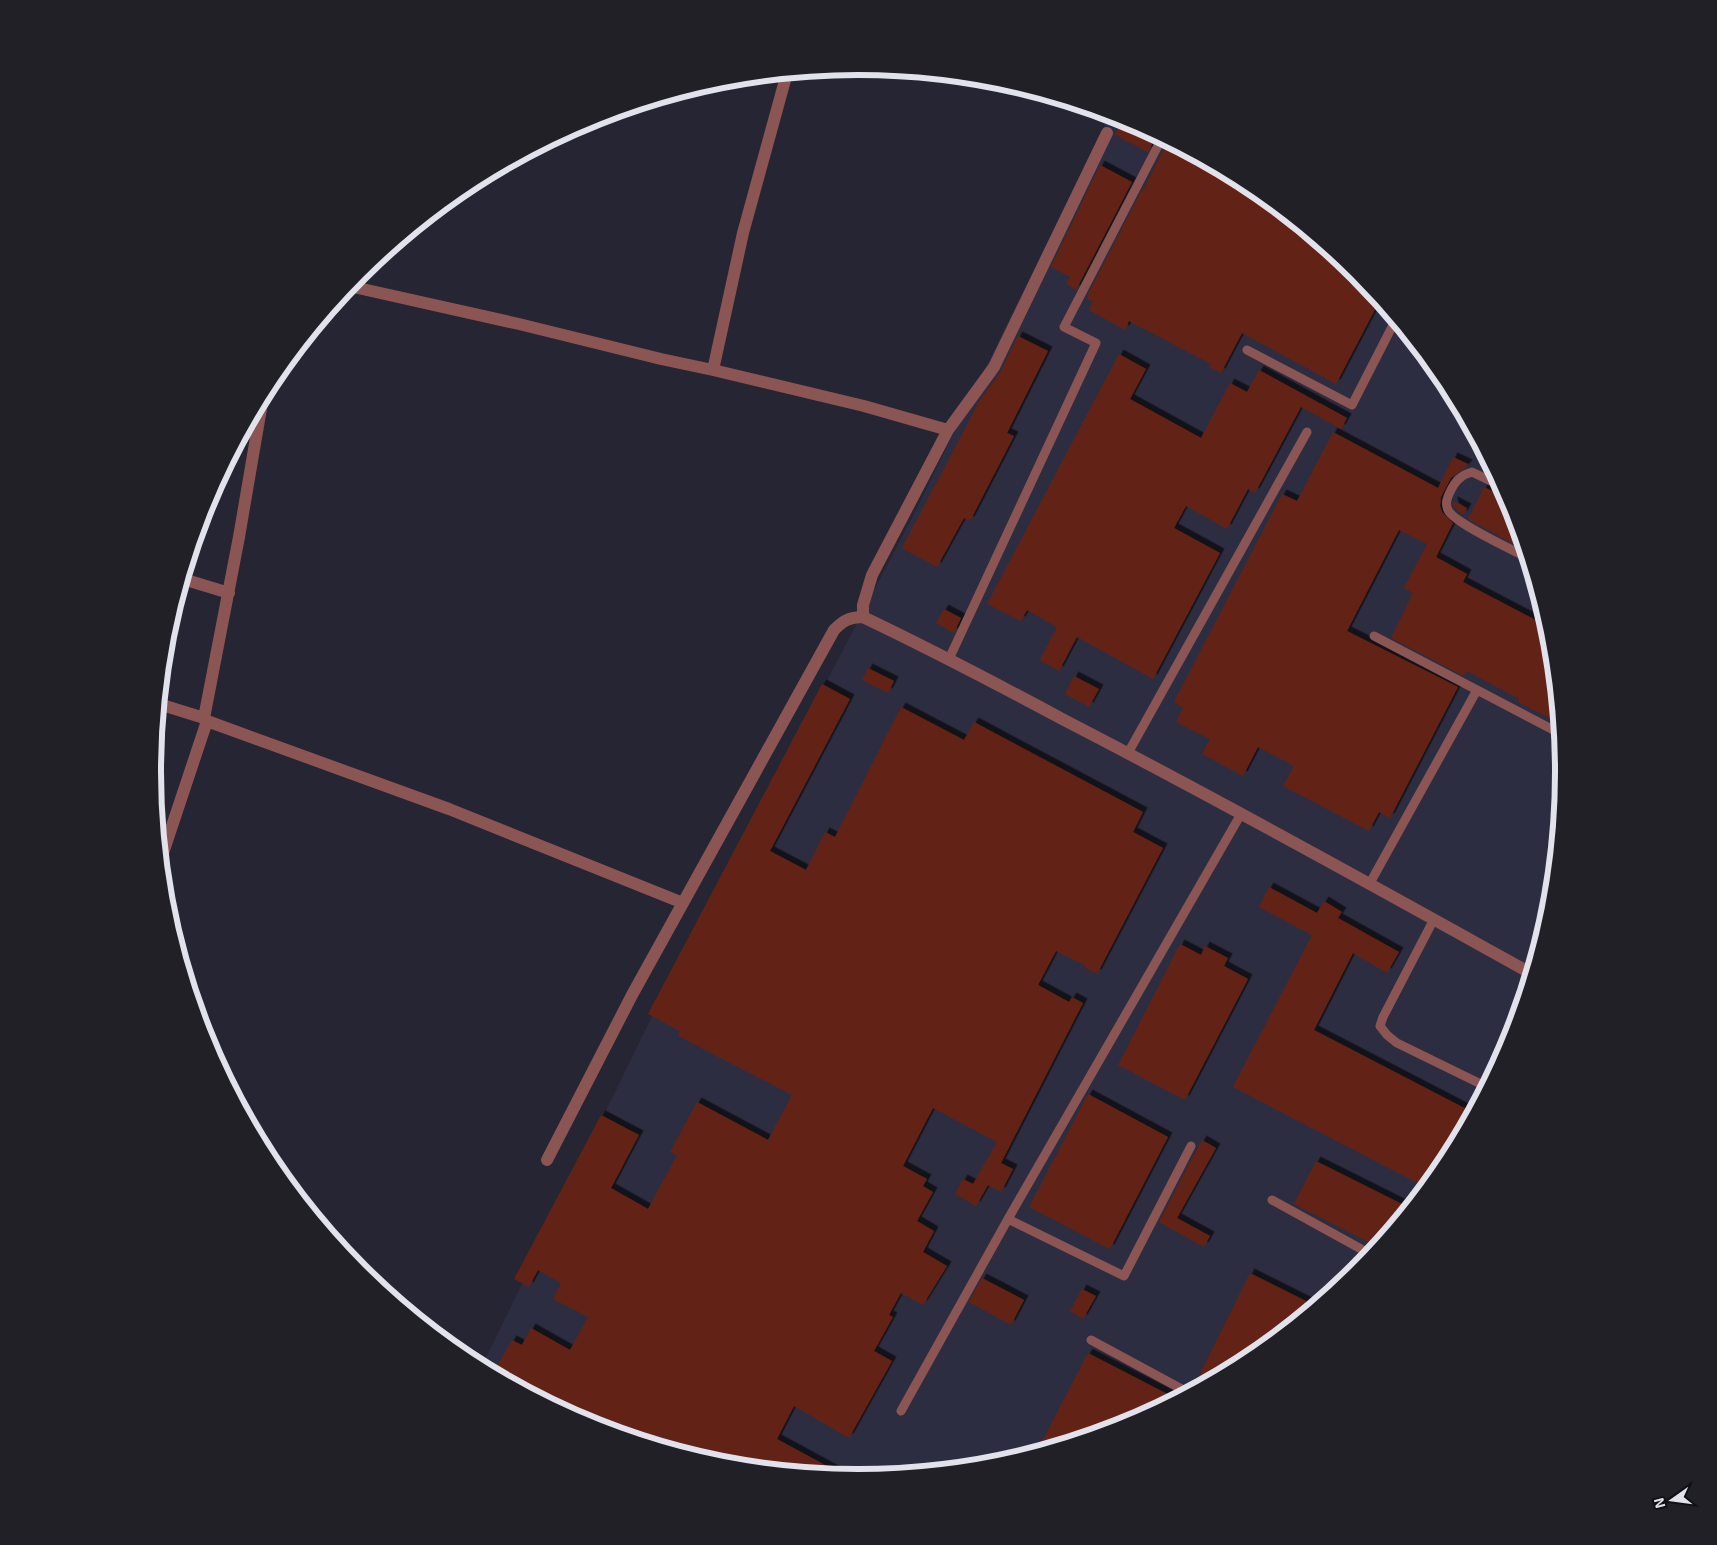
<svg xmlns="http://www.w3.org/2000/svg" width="1717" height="1545" viewBox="0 0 1717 1545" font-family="'Exo 2',sans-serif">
  <defs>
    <filter id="shadow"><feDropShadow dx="4.5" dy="-4.5" stdDeviation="0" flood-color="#0009"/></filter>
  </defs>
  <rect width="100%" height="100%" fill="#252533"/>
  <!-- built -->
  <path fill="#2d2d41" d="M1110 114 1129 120 1251 185 1358 273 1446 380 1511 502 1551 635 1565 773 1551 911 1511 1043 1446 1165 1358 1272 1251 1360 1129 1425 996 1465 858 1479 720 1465 588 1425 481 1368 652 1016 916 510Z"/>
  <!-- building -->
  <path fill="#642412" filter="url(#shadow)" d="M1123 118 1157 135 1148 152 1115 135Z
    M1168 141 1251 185 1358 273 1380 300 1336 384 1242 333 1221 373 1209 367 1211 364 1129 321 1125 330 1089 310 1093 302 1087 299 1089 296H1087L1143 188 1144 189Z
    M1100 165 1132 182 1076 290 1066 284 1070 277 1051 267Z
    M1018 336 1048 351 1007 433 1014 436 970 521 964 518 937 567 902 548 979 402 1001 371Z
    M1119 354 1146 369 1130 399 1201 438 1230 383 1247 392 1259 370 1347 418 1341 429 1301 407 1255 493 1248 489 1227 529 1186 506 1174 528 1220 553 1153 679 1077 637 1059 671 1040 660 1057 627 1027 610 1021 621 987 604Z
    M1333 432 1438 488 1453 457 1468 464 1466 467 1451 478 1441 497 1440 506 1442 512 1453 523 1436 557 1467 574 1463 582 1549 627 1551 635 1560 723 1518 702 1519 699 1467 671 1464 676 1391 638 1413 593 1404 588 1427 544 1399 530 1347 631 1458 687 1390 818 1379 812 1369 831 1283 786 1294 766 1258 747 1243 776 1202 754 1210 739 1176 722 1183 708 1174 702 1282 494 1297 501Z
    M1484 487 1510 500 1525 550 1468 519Z
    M1453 501 1467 508 1463 515 1454 507Z
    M944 609 961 618 954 633 936 623Z
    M868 668 894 681 888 693 862 680Z
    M1074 676 1099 689 1089 707 1065 694Z
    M822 684 850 699 770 851 806 870 825 832 835 837 901 707 964 740 974 722 1143 812 1133 832 1163 848 1097 974 1086 968V966L1056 951 1038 985 1069 1002 1072 997 1083 1003 1001 1163 1013 1169 1001 1192 988 1185 976 1206 955 1194 963 1179 973 1184 997 1142 933 1108 903 1166 927 1179 923 1186 933 1192 917 1221 934 1231 923 1252 947 1266 923 1305 901 1293 889 1315 893 1317 874 1351 892 1361 849 1438 794 1406 777 1439 849 1478 720 1465 588 1425 543 1401 545 1398 495 1370 512 1340 522 1345 531 1328 570 1350 588 1317 553 1299 561 1283 538 1270 529 1287 514 1279 601 1115 639 1135 611 1188 648 1209 677 1155 670 1152 697 1102 768 1140 792 1095 678 1036 680 1031 648 1014Z
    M1269 887 1317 913 1324 901 1342 912 1338 918 1399 952 1387 973 1353 953 1314 1030 1474 1113 1446 1165 1427 1188 1233 1087 1312 935 1259 907Z
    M1180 944 1201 955 1205 946 1228 958 1224 966 1248 979 1185 1100 1118 1065Z
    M1088 1094 1168 1137 1110 1249 1029 1207Z
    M1202 1140 1216 1148 1177 1218 1210 1236 1204 1247 1159 1222Z
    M1316 1161 1410 1208 1378 1247 1294 1204Z
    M1250 1273 1316 1306 1251 1360 1207 1383 1198 1378Z
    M982 1278 1024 1300 1011 1325 969 1302Z
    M1082 1289 1096 1296 1083 1319 1070 1311Z
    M1088 1353 1177 1399 1128 1425 1036 1453Z"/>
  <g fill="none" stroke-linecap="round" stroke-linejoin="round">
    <!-- service -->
    <path stroke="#8a5552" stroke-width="9" d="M1247 350 1352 405 1396 319
      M1503 487 1472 472C1461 475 1455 481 1450 492 1447 498 1445 503 1448 510 1454 523 1513 550 1528 558
      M1374 636 1561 734
      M949 659 1096 343 1064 327 1162 138
      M1128 753 1307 432
      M1370 883 1477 690
      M1434 919 1383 1017 1380 1026 1387 1035 1397 1043 1487 1087
      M1272 1200 1372 1255
      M1008 1219 1124 1276 1191 1146
      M1091 1340 1189 1393
      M901 1411 1008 1219 1241 814"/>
    <!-- minor -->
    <path stroke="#8a5552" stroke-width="12" d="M349 286 519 324 661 359 713 370 864 406 948 430 994 367 1107 133
      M713 370 743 233 787 73
      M183 579 229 593
      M863 617V605L872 575 948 430
      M159 704 204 718
      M207 721 449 809 683 903
      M161 859 207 721 204 718 239 537 263 397
      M547 1160 632 995 834 630C843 621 849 617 863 617 932 650 999 685 1066 721 1223 802 1378 888 1532 974"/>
  </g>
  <!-- crop -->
  <path d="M0 0H1717V1545H0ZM161 772a697 697 0 1 1 1394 0a697 697 0 1 1-1394 0Z" fill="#202026" fill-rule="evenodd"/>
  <path fill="none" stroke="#e2e2ec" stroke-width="6" d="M161 772a697 697 0 1 1 1394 0a697 697 0 1 1-1394 0Z"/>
  <!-- north arrow -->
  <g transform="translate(1672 1500) rotate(256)" stroke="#0f0f15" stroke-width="4" paint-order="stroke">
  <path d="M0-4L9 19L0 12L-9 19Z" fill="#e2e2ec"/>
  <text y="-8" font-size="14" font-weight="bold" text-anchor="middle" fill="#e2e2ec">N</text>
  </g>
</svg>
